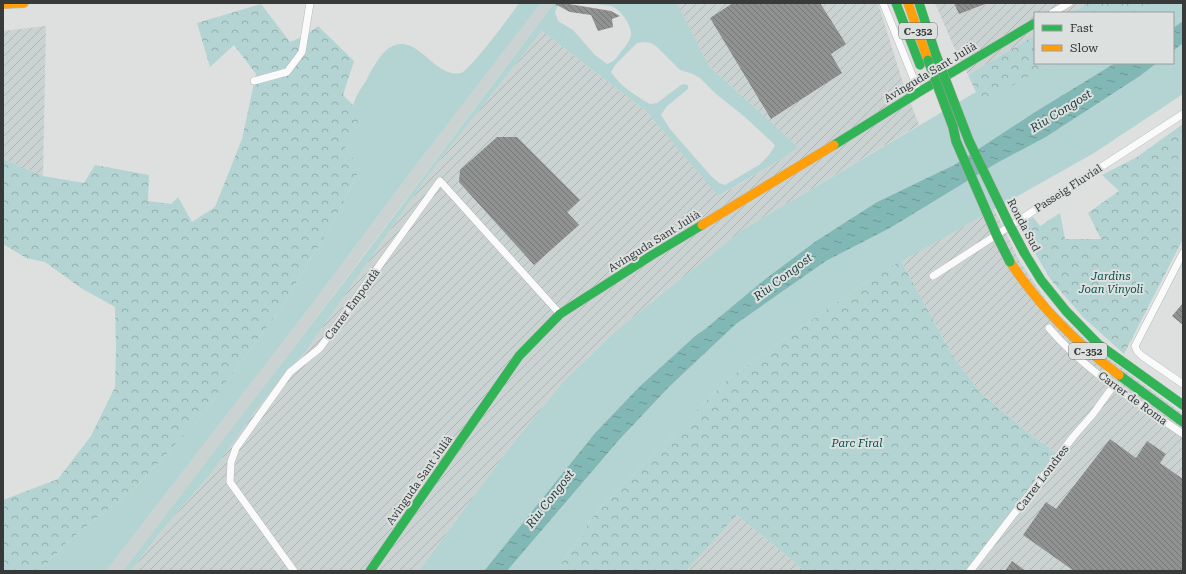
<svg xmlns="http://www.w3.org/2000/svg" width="1186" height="574" viewBox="0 0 1186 574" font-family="'Roboto Serif',serif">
  <defs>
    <pattern id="industrial-furrows" width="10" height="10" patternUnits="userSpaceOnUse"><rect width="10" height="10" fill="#cbd3d2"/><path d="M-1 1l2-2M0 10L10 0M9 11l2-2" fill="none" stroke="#afb6b5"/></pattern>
    <pattern id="forest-crowns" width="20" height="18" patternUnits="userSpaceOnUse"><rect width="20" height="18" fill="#b3d4d2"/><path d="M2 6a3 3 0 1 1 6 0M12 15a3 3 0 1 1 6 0" fill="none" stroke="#93adab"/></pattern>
    <pattern id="water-ripples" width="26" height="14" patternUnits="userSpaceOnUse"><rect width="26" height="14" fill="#81b8b5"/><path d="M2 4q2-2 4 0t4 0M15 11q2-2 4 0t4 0" fill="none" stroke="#6b9794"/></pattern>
    <pattern id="building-back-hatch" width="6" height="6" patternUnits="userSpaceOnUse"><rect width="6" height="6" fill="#8f9291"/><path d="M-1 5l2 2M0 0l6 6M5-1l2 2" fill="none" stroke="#767877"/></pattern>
  </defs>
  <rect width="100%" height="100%" fill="#dde0df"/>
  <!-- built -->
  <path fill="#cbd3d2" d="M541 3H554L234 427 123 571H106L303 316 416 165Z"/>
  <!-- industrial -->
  <path fill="url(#industrial-furrows)" d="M677 3H878L903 83 919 125 742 230 617 330 563 382 507 451 419 571H131L158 535 212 472 256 410 288 370 306 351 429 174 542 31 646 111 719 196 785 157 798 147 709 66Z
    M935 3H1089L1072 13H1035V35L968 75 956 52Z
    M46 26 43 176 3 159V31Z
    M994 209 1020 262 1050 306 1091 345 1183 414V571H970L1063 458 1030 434 981 393 952 355 901 261Z
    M737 515 805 571H686Z"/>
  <!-- grass -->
  <path fill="#b3d4d2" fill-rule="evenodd" d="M519 3H541L416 165 303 316 106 571H40L67 542 136 487 197 421 281 308 335 219 360 169 342 144C346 130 350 117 354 103 356 95 363 86 367 79 378 59 391 31 419 51 430 59 445 77 461 73 470 70 512 14 519 3Z
    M554 3 558 5 555 12 558 21 573 30 595 55 607 64C614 62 617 57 621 52 625 47 630 41 631 35 632 25 621 11 612 6L587 3C595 3 627 5 632 3H677L709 66 798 147 785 157 718 196 646 111 542 31 429 174 306 351 288 370 256 410 212 472 158 535 131 571H123L354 269ZM643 42 651 43 657 47 680 70 693 74 700 78 716 94 745 117 773 143 775 146 769 155 759 165 725 185 719 183 711 176 670 129 661 115 667 106 688 89V85L684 84 681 85 657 103 650 104C636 96 620 86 611 72L615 65 637 43Z
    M1150 3H1183V21L1173 28V13H1137Z
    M1183 43V94L1094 153 870 279 729 378 598 510 556 571H507L619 440 669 387 736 324 826 261 890 228 997 163 1046 137 1140 76 1157 63H1173V51Z
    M1053 63H1115L1035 112 954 165 877 202 816 241 764 280 705 329 695 336 639 387 595 433 484 571H419L507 451 563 382 617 330 742 230 976 92 982 102Z"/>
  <!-- forest -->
  <path fill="url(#forest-crowns)" d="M1089 3H1150L1137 13H1072Z
    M261 4 290 42 306 35 318 26 354 61 343 95 353 105 360 130 343 144 360 169 335 219 281 308 197 421 136 487 67 542 40 571H3V500L58 479 91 436 115 387 116 350 115 307 81 288 45 262 26 258 3 244V159L43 176 84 183 95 165 149 175 148 201 171 204 178 197 192 222 215 207 242 139 256 74 234 45 210 67 197 23Z
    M1035 35V63H1053L981 103 968 75Z
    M1183 124V239L1124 354 1083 317 1051 280 1018 225 1033 217 1040 226 1060 213 1065 239H1101L1088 213 1119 191 1102 175 1137 157Z
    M901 261 952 355 981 393 1030 434 1063 458 970 571H805L737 515 686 571H556L598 510 729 378 870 279Z"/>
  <!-- water -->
  <path fill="url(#water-ripples)" d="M1183 21V43L1173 51V28Z
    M1115 63H1157L1140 76 1046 137 997 163 890 228 826 261 736 324 669 387 619 440 507 571H484L595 433 639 387 695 336 705 329 764 280 816 241 877 202 954 165 1035 112Z"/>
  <!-- building -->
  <path fill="url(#building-back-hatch)" d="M553 3H563L611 11 620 16 612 19 613 27 598 31 591 15 570 12Z
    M733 3H820L846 44 831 54 842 73 771 119 710 18Z
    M954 3H985V4L959 14Z
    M497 137H517L580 200 567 212 579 225 534 265 459 182 460 170Z
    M1183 303V325L1172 316Z
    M1110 439 1136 458 1147 441 1166 454 1160 463 1183 479V571H1074L1023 535 1046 502 1056 509Z
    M1012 561 1026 571H1005Z"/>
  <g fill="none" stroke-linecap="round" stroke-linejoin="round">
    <!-- street casing -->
    <g stroke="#b8bbba" stroke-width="8">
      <path id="street" d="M883 3 919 92
        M1052 13 1069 3
        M254 81 287 72 302 52 310 3
        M1183 253 1135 346 1137 351 1142 356 1183 384
        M933 276 1183 114
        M1049 328C1085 371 1137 402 1183 434
        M294 571 230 482 231 462 236 448 290 372 320 348 440 181 560 314
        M970 571 1073 437 1093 414 1114 385"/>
    </g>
    <!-- fast casing -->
    <g stroke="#b8bbba" stroke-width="10">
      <path id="fast" d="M896 3 920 65
        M919 3 936 55
        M834 145 919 92 1035 23
        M1025 254 1041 280 1066 311 1098 344 1183 405
        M1119 375 1183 422
        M370 571 519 356 560 314 652 255 702 225"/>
    </g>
    <!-- slow casing -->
    <g stroke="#b8bbba" stroke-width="10">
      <path id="slow" d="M908 3 928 60
        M3 4 24 3
        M702 225 834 145
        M1010 262C1041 308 1075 342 1119 375"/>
    </g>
    <!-- street -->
    <use href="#street" stroke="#fafafa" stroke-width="7"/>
    <!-- fast -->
    <use href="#fast" stroke="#30b455" stroke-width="9"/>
    <!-- slow -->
    <use href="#slow" stroke="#ff9f0a" stroke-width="9"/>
    <!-- fast-bridge casing -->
    <g stroke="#a39b92" stroke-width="10" stroke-linecap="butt">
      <path id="fast-bridge" d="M936 55 969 141 1009 224 1025 254
        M928 60 953 127 956 141 997 236 1010 262"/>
    </g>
    <!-- fast-bridge -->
    <use href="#fast-bridge" stroke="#30b455" stroke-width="9"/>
  </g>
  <g text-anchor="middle" stroke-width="4" stroke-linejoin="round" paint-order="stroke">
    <!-- shield labels -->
    <g fill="#dce1e0" stroke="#696b6b" stroke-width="1">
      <rect x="899" y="23" width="38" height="16" rx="3"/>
      <rect x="1069" y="343" width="38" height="16" rx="3"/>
    </g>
    <g font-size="10" font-weight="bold" fill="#383939">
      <text x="918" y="35">C-352</text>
      <text x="1088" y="355">C-352</text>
    </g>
    <!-- street labels -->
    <g font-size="11" fill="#383939" stroke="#dce1e0">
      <text transform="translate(930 72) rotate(-31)" y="4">Avinguda Sant Julià</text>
      <text transform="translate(1068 188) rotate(-33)" y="4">Passeig Fluvial</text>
      <text transform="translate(1024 225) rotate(62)" y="4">Ronda Sud</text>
      <text transform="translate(654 241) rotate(-32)" y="4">Avinguda Sant Julià</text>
      <text transform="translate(352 304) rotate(-54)" y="4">Carrer Empordà</text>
      <text transform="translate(1133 398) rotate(36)" y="4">Carrer de Roma</text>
      <text transform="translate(1042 478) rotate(-53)" y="4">Carrer Londres</text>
      <text transform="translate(419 480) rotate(-55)" y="4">Avinguda Sant Julià</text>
    </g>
    <!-- park labels -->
    <g font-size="11" font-style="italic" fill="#074f4c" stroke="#dce1e0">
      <text x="1111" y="280">Jardins<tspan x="1111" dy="13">Joan Vinyoli</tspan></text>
      <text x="857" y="447">Parc Firal</text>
    </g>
    <!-- water labels -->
    <g font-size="12" font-style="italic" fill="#173c3a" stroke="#dce1e0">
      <text transform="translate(1061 111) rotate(-32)" y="4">Riu Congost</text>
      <text transform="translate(783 277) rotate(-37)" y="4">Riu Congost</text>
      <text transform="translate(550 499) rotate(-52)" y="4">Riu Congost</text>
    </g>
  </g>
  <!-- border -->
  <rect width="1186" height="574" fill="none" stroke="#383939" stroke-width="8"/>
  <!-- legend -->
  <rect x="1034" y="12" width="140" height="52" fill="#dce1e0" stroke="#9a9e9d"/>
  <rect x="1042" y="25" width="20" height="6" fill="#30b455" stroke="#9a9e9d"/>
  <text x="1070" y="32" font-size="12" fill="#383939">Fast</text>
  <rect x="1042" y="45" width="20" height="6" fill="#ff9f0a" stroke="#9a9e9d"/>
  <text x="1070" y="52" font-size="12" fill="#383939">Slow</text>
</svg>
